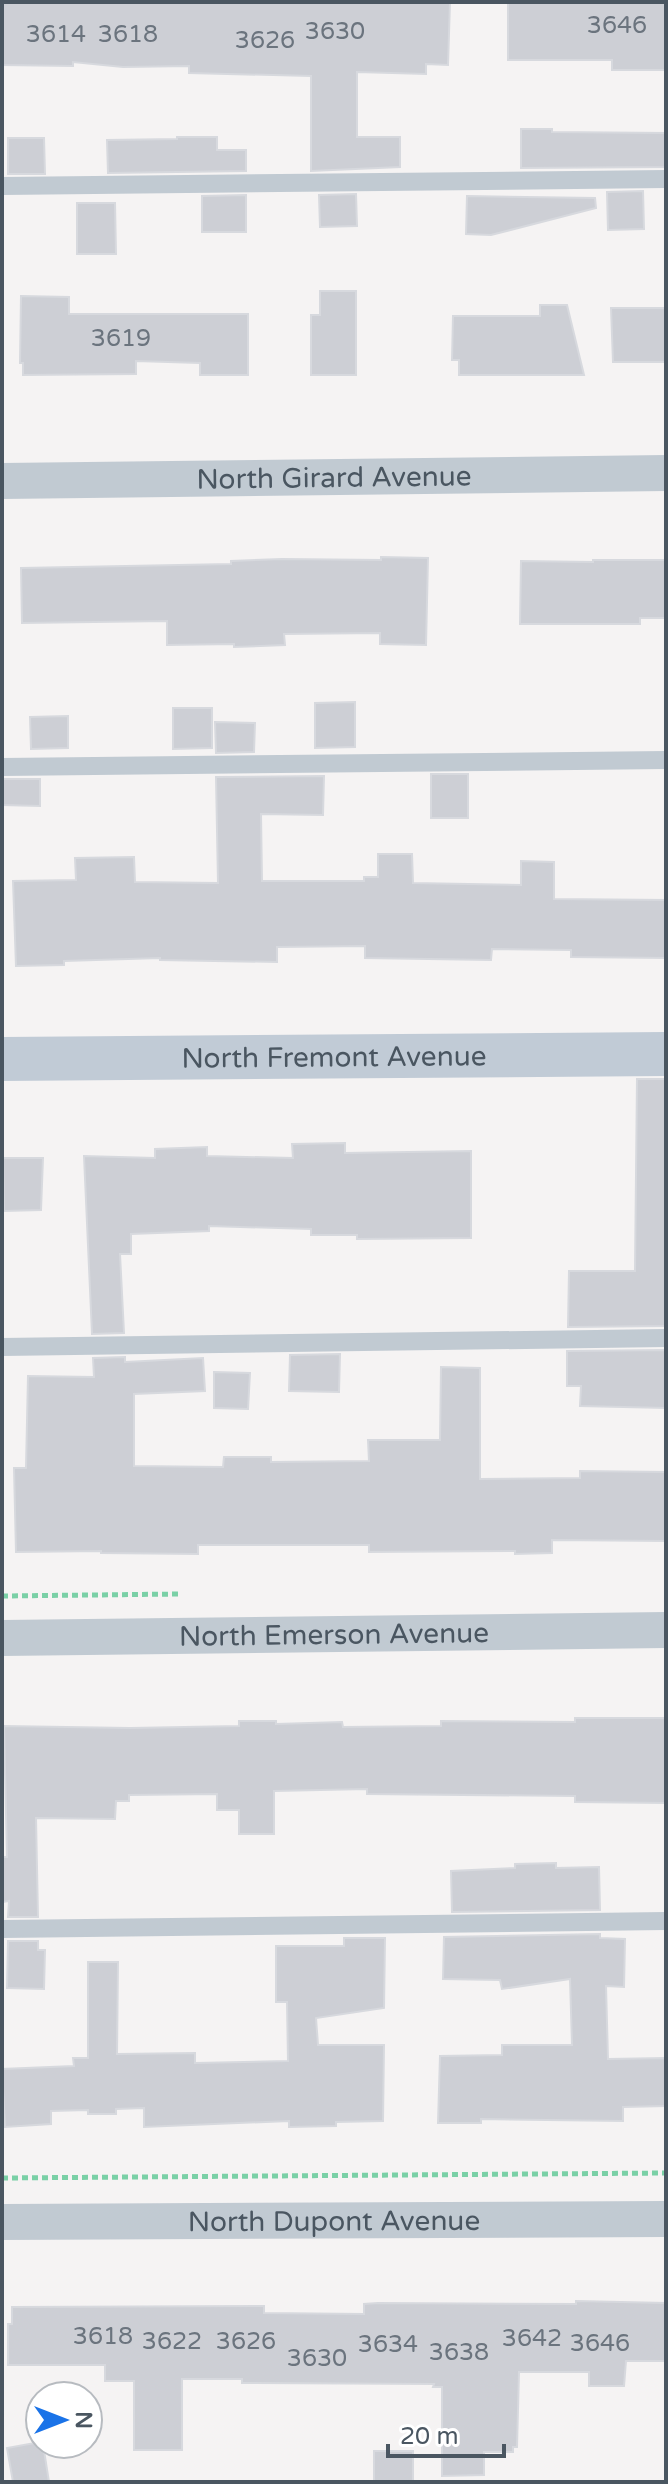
<svg xmlns="http://www.w3.org/2000/svg" width="668" height="2484" viewBox="0 0 668 2484" font-family="'Varela Round',sans-serif">
  <rect width="100%" height="100%" fill="#f5f3f3"/>
  <!-- building -->
  <path fill="#cdcfd5" stroke="#d7d9de" stroke-width="2" d="M2 2H450L448 65 426 64V74L357 72V137H400V167L311 171V76L189 73V66L123 67 73 62V66L2 65Z
    M508 2H666V70H612V60H508Z
    M521 129H552V132L666 133V167L521 168Z
    M177 137H217V150H246V171L108 173 107 140 177 139Z
    M8 138H44L45 174H8Z
    M643 191 644 229 608 230 607 192Z
    M356 194 357 226 320 227 319 195Z
    M246 195V232H202V196Z
    M467 196 595 198 596 208 491 235 466 234Z
    M77 203H115L116 254H77Z
    M320 291H356V375H311V315H320Z
    M21 296 69 297V314H248V375H200V363L136 361V374L23 375V363H20Z
    M540 305H567L584 375H459V360H452L453 316H540Z
    M611 308H666V362H613Z
    M381 557 428 558 426 645 380 644V633L284 634 285 645 234 647V644L167 645V621L22 623 21 568 231 564V561L282 559 381 560Z
    M593 560H666V618H640V624H520L521 561 593 562Z
    M355 702V747L315 748V703Z
    M173 708H212V748L173 749Z
    M68 716V748L31 749 30 717Z
    M215 722 255 723 254 752 216 753Z
    M431 774H468V818H431Z
    M324 776 323 815 261 814 262 881H364V877H378V854H412L413 883 521 885V861L554 862V899L666 900V958L571 957V950L492 949 491 960 365 958V946L277 947V962L160 960V958L64 961V965L16 966 13 881 76 880 75 858 134 857 135 882 218 883 216 777Z
    M2 779H40V806L2 805Z
    M637 1079H666V1326L568 1327 569 1271H635Z
    M345 1143V1153L471 1151V1238L357 1239V1235H311V1229L209 1226V1231L131 1234V1254H120L124 1333 92 1334 84 1156 155 1158V1149L207 1147V1156L293 1158 292 1144Z
    M3 1158H43L41 1210 4 1211Z
    M666 1350V1408L580 1406 581 1386H567V1351Z
    M340 1354 339 1392 289 1391 290 1355Z
    M125 1357V1362L203 1358 205 1391 134 1394V1466L223 1467 224 1457H271V1462L369 1461 368 1440H440L441 1367 480 1368V1479L580 1478V1471L666 1472V1541L552 1540V1553L515 1554V1551L369 1552V1545H198V1554L101 1553V1551L16 1552 14 1468H26L28 1376 94 1377 93 1358Z
    M214 1372 250 1373 248 1409 214 1408Z
    M575 1718H666V1803L575 1802V1796L367 1794V1789L274 1791V1834H239V1810H217V1794L129 1795V1801H116L115 1819 36 1818 38 1917H8L9 1901 2 1902V1857H7L4 1726 130 1728 239 1726V1721H276V1724L342 1722 343 1727 441 1726V1721L575 1722Z
    M556 1863V1868L599 1867 600 1910 452 1912 451 1871 515 1868V1864Z
    M600 1934V1938L625 1939 624 1987 606 1986 608 2059 666 2058V2106L623 2107V2121L481 2119V2123H438L440 2056 502 2055V2045H572L570 1979 502 1989 500 1980 443 1979 444 1937Z
    M344 1938H385L384 2008 316 2018 318 2045H384L383 2121 336 2122V2126L289 2127V2121L144 2127V2108L116 2109V2114H88V2110L51 2111V2124L5 2127 2 2069 74 2066 73 2058H88V1962H118L117 2054 195 2053V2063L288 2061 287 2002H276V1946H344Z
    M8 1941H38V1950H45L44 1989 7 1988Z
    M576 2301 666 2303V2361H626L624 2386H589V2372H519L517 2447H513V2452H484V2475L442 2476V2387H433L434 2384 242 2383V2379H182V2450H134V2381H105V2365H8V2324H12V2307L264 2306V2313L364 2314V2304L378 2303 576 2304Z
    M40 2442 43 2444 49 2482H13L7 2448Z
    M374 2451H413V2482H374Z"/>
  <g fill="none" stroke-linecap="round" stroke-linejoin="round">
    <!-- path -->
    <path stroke="#7ad0a6" stroke-width="5" stroke-dasharray="6 4" stroke-linecap="butt" d="M2 1596 181 1594
      M2 2178 666 2173"/>
    <!-- lane -->
    <path stroke="#c1cad2" stroke-width="18" d="M2 186 666 179
      M2 767 666 760
      M2 1347 666 1338
      M2 1929 666 1921"/>
    <!-- street -->
    <g stroke="#c1cad2" stroke-width="36">
      <path id="s1" d="M2 481 666 473"/>
      <path id="s2" d="M2 1638 666 1630"/>
      <path id="s3" d="M2 2222 666 2219"/>
    </g>
    <!-- secondary -->
    <path stroke="#c1cbd6" stroke-width="44" id="s4" d="M2 1059 666 1054"/>
  </g>
  <g text-anchor="middle" stroke-width="8" stroke-linejoin="round" paint-order="stroke">
    <!-- number labels -->
    <g font-size="24" fill="#6b747e">
      <text x="617" y="33">3646</text>
      <text x="335" y="39">3630</text>
      <text x="56" y="42">3614</text>
      <text x="128" y="42">3618</text>
      <text x="265" y="48">3626</text>
      <text x="121" y="346">3619</text>
      <text x="103" y="2344">3618</text>
      <text x="532" y="2346">3642</text>
      <text x="172" y="2349">3622</text>
      <text x="246" y="2349">3626</text>
      <text x="600" y="2351">3646</text>
      <text x="388" y="2352">3634</text>
      <text x="459" y="2360">3638</text>
      <text x="317" y="2366">3630</text>
    </g>
    <!-- street labels -->
    <g font-size="28" fill="#4a5661" stroke="#fff">
      <text dy="10" stroke="none"><textPath href="#s1" startOffset="332">North Girard Avenue</textPath></text>
      <text dy="10" stroke="none"><textPath href="#s4" startOffset="332">North Fremont Avenue</textPath></text>
      <text dy="10" stroke="none"><textPath href="#s2" startOffset="332">North Emerson Avenue</textPath></text>
      <text dy="10" stroke="none"><textPath href="#s3" startOffset="332">North Dupont Avenue</textPath></text>
    </g>
  </g>
  <!-- border -->
  <rect width="668" height="2484" fill="none" stroke="#4a5661" stroke-width="8"/>
  <!-- north arrow -->
  <g transform="translate(64 2420) rotate(90)"><circle r="38" fill="#ffffff" stroke="#b7bbc0" stroke-width="2"/>
  <path d="M0-6L14 30L0 20L-14 30Z" fill="#1a73e8"/>
  <text y="-12" font-size="22" font-weight="bold" text-anchor="middle" fill="#4a5661">N</text>
  </g>
  <!-- scale -->
  <path d="M388 2444v12h116v-12" fill="none" stroke="#4a5661" stroke-width="4"/>
  <text x="400" y="2444" font-size="24" fill="#4a5661" stroke="#ffffff" stroke-width="6" paint-order="stroke">20 m</text>
</svg>
